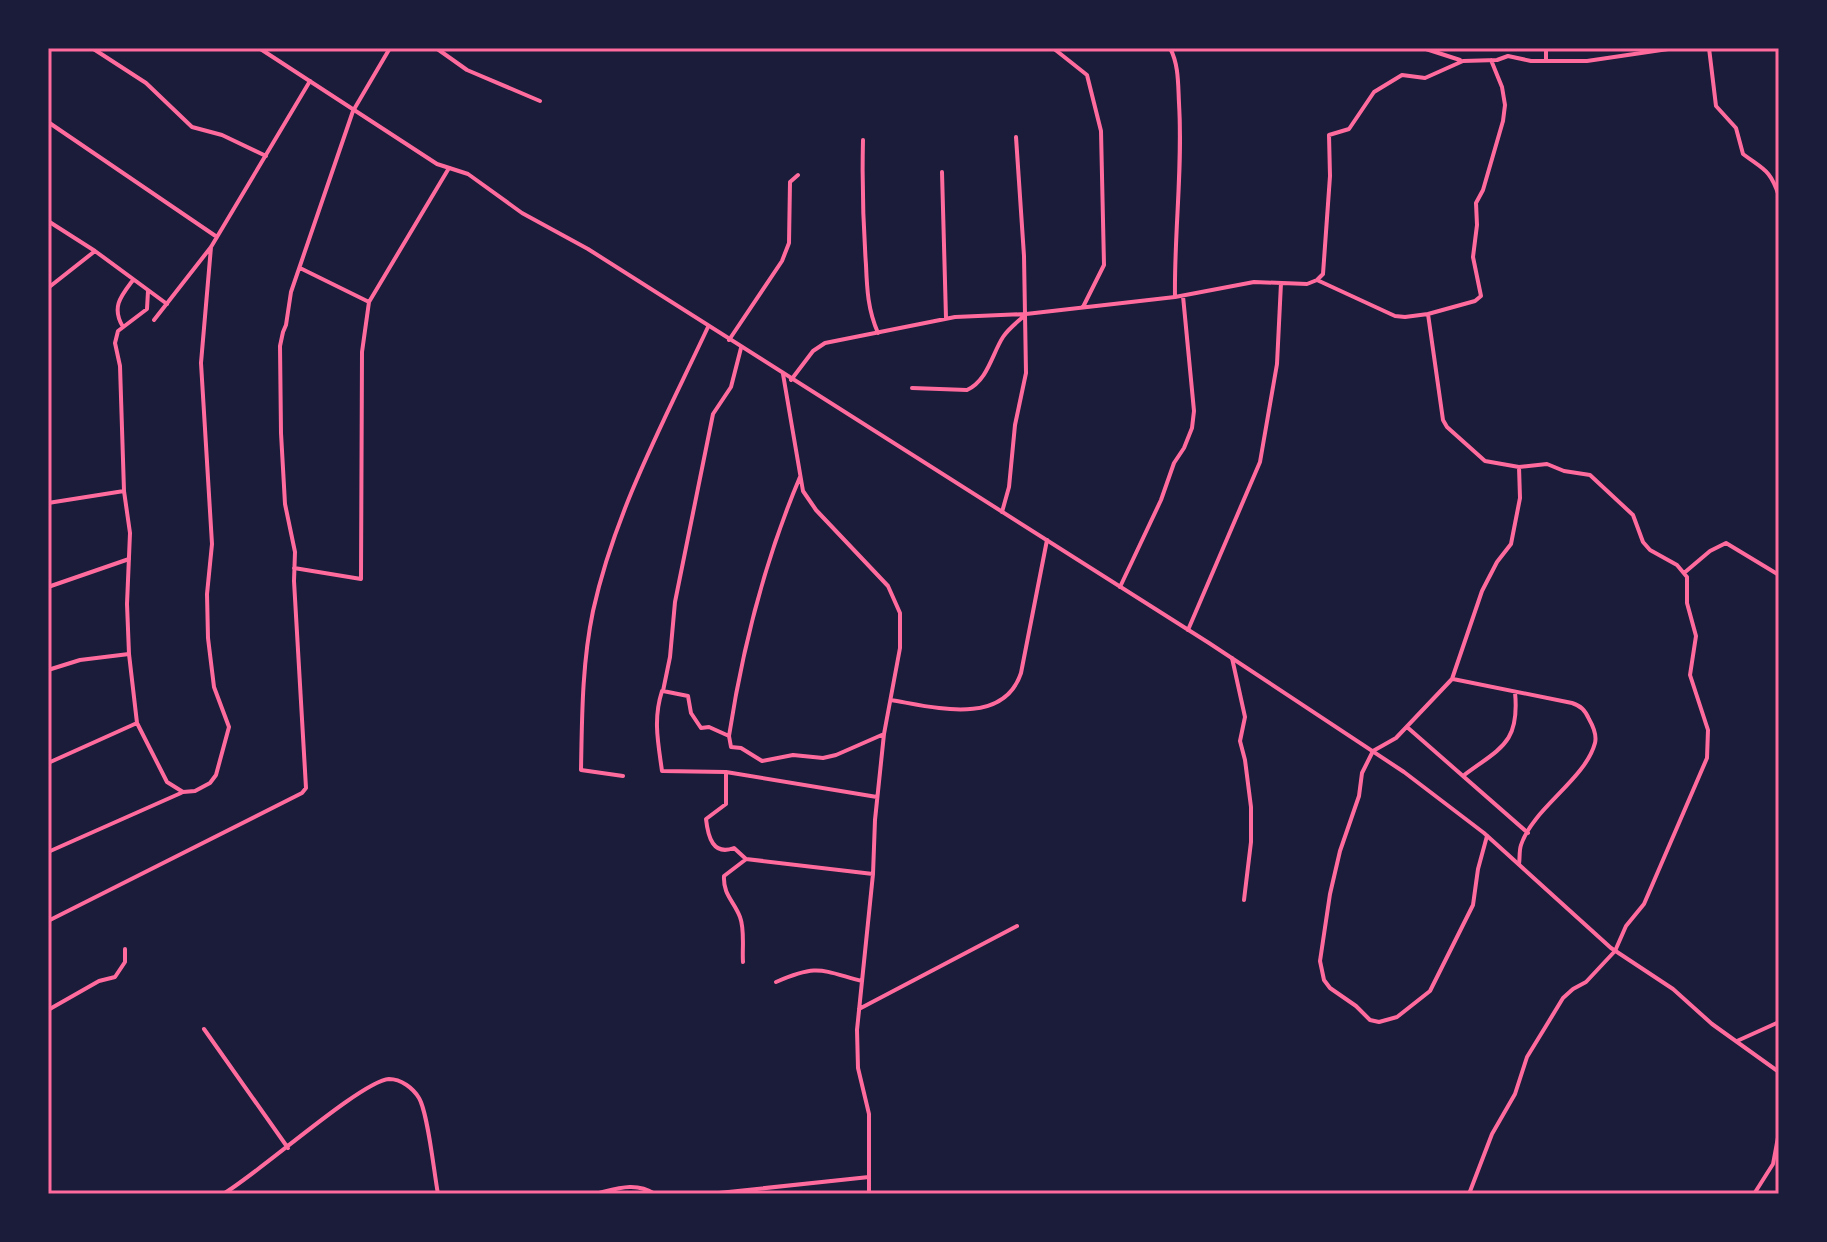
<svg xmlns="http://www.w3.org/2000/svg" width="1827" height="1242" viewBox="0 0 1827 1242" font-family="Lato,sans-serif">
  <rect width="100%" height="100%" fill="#1b1b3a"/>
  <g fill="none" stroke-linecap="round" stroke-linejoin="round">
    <!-- minor -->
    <path stroke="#ff6b9d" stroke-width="4" d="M92 48 146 83 192 127 222 135 266 156
      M436 48 467 70 540 101
      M1053 48 1087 75 1101 131 1104 265 1083 307
      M1170 48C1179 65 1178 85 1179 103 1183 168 1174 233 1175 297
      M1709 48 1716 106 1736 128 1743 154C1764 170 1770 169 1779 196
      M1426 49 1460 60
      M1546 59V48
      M48 122 217 237
      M863 140C862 182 863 223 866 265 867 290 868 310 878 333
      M942 172 946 318
      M48 221 95 251 167 304
      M300 268 369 302
      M1317 280 1395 316 1405 317 1428 314 1443 420 1447 427 1485 461 1519 467 1547 464 1564 471 1590 475 1633 515 1643 542 1650 550 1677 565 1687 577V603L1696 636 1690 675 1708 730 1707 758 1644 904 1626 926 1615 951 1586 982 1573 989 1563 998 1546 1026 1527 1057 1515 1094 1492 1134 1469 1194
      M48 288 95 251
      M1428 314 1475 301 1481 296 1473 257 1477 225 1476 203 1483 190 1503 121 1505 105 1502 87 1491 60
      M154 320 211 247 310 81
      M123 327C111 307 121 296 133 280
      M729 340 782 261 789 243 790 182 798 175
      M741 348 731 387 713 414 675 602 670 657 663 691 688 696 691 713 701 728 709 727 729 736 731 747 741 748 762 761 793 755 823 758 836 755 884 734
      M783 374 803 491 816 510 888 586 900 613V648L884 734 875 820 873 874 857 1030 858 1068 869 1114V1194
      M791 380 813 351 825 343 955 317 1026 314 1175 297 1254 282 1307 284 1317 280 1323 274 1330 176 1329 135 1349 129 1374 92 1402 75 1425 78 1463 61 1497 60 1508 56 1531 61H1587L1675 48
      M912 388 967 390C988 380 992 354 1003 337 1009 328 1019 321 1026 314
      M48 503 124 491
      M1002 512 1009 487 1015 425 1026 373 1024 256 1016 137
      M294 568 361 579 362 352 369 302 449 168
      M1684 573 1710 551 1726 543 1779 575
      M48 587 129 559
      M1120 587 1161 500 1174 463 1184 448 1192 428 1194 411 1183 296
      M1188 630 1260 462 1277 364 1281 283
      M129 654 137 723 167 782 183 792 195 791 210 783 216 775 229 727 214 687 208 638 207 594 212 544 201 363 211 247
      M1232 658 1245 717 1240 741 1245 760 1251 807V842L1244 900
      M48 670 80 660 129 654 127 604 130 533 124 491 120 366 115 343 118 331 147 309 148 291
      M1453 679 1572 703C1581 706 1585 710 1589 719 1593 726 1597 735 1595 743 1585 780 1533 808 1521 845 1519 851 1520 858 1519 864
      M662 691C653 719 658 742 662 771L726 772
      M891 700C933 707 1003 727 1021 673L1047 540
      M1407 727 1528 833
      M729 736C743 645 764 562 800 477
      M48 763 137 723
      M623 776 581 770C582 717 582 664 593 611 615 511 665 419 708 327
      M1463 776C1500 748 1520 744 1515 692
      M1487 836 1478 869 1473 905 1430 991 1397 1017 1379 1022 1370 1020 1356 1006 1330 988 1324 980 1320 961 1330 894 1340 851 1359 796 1362 773 1373 751 1396 738 1452 679 1482 591 1497 562 1511 544 1520 498 1519 467
      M48 852 181 793
      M873 874 746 859 734 848C713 856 708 837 706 819L726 804V772L877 797
      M48 921 302 793 306 788 294 581 295 552 285 504 281 433 280 346 283 332 286 325 291 292 353 111 390 48
      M743 962C742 949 745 930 740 917 734 901 723 895 724 876L745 860
      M776 982C818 964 820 970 862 981
      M859 1009 1017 926
      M48 1010 99 981 115 977 125 962V949
      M204 1029 288 1148
      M1737 1041 1779 1022
      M223 1194C258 1174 361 1081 389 1079 401 1079 413 1088 419 1098 428 1113 434 1173 438 1194
      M594 1194C616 1189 635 1181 655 1194
      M709 1194 869 1177
      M1754 1194 1773 1164 1779 1132"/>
    <!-- tertiary -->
    <path stroke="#ff6b9d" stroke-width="4" d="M259 48 437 164 468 174 522 213 588 249 1209 643 1404 772 1484 833 1611 948 1673 989 1712 1024 1779 1072"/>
  </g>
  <!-- border -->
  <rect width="1827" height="1242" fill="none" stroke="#1b1b3a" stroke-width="100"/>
  <rect x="50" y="50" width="1727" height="1142" fill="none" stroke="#ff6b9d" stroke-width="3"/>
</svg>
